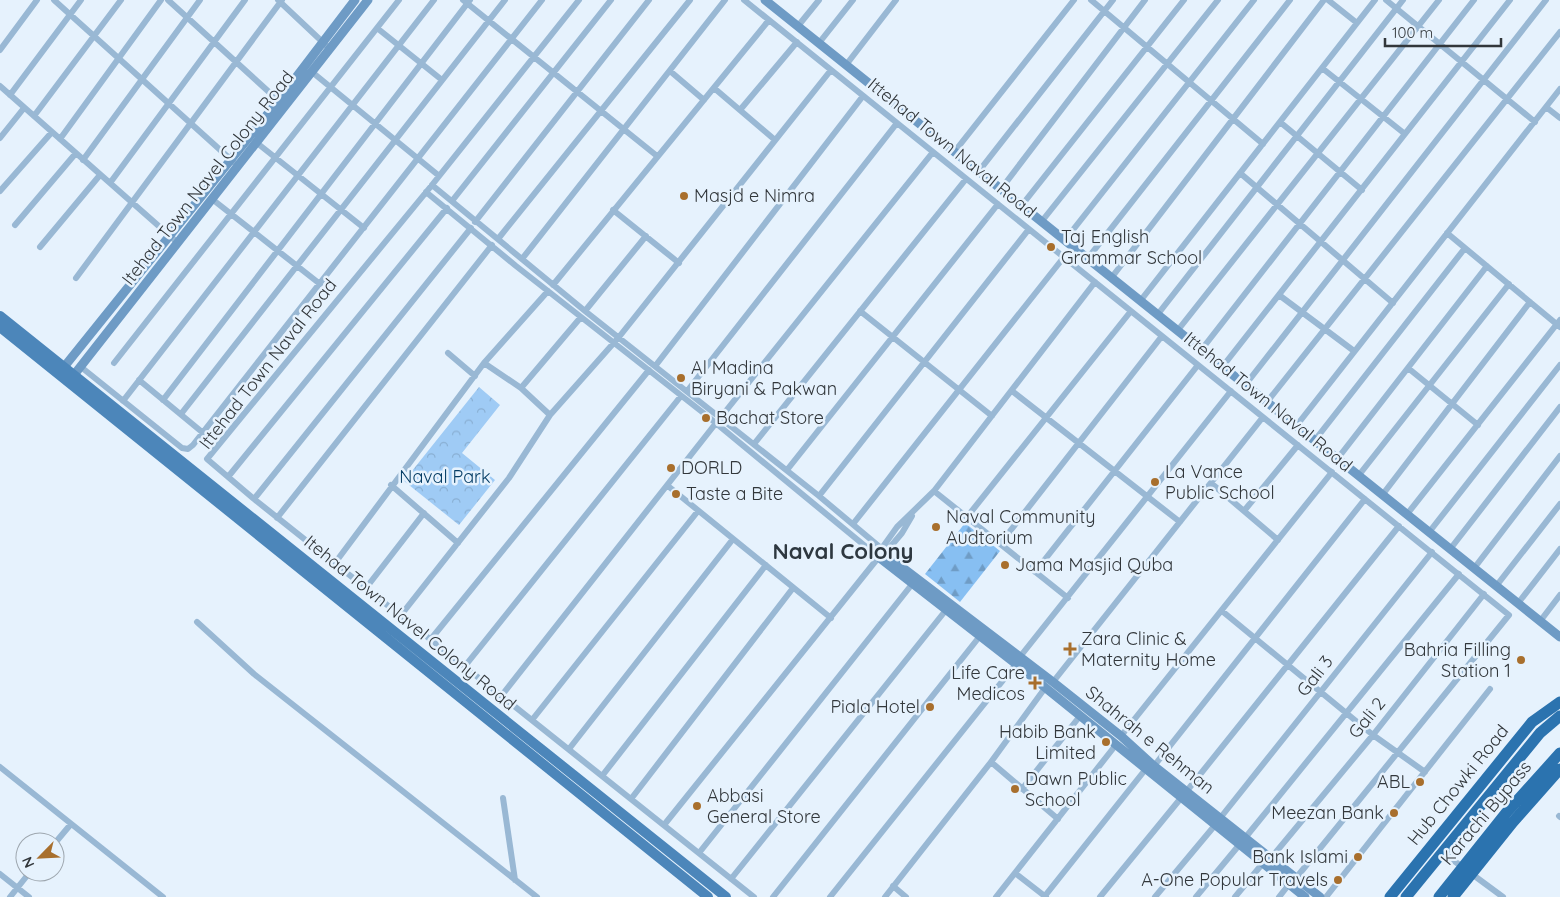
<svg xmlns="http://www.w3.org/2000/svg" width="1560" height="897" viewBox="0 0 1560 897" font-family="Quicksand,sans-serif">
  <defs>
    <pattern id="forest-firs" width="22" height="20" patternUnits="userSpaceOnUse" patternTransform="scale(1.25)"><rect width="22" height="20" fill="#87bff2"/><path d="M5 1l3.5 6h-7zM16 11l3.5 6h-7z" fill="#6f9cc5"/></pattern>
    <pattern id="park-crowns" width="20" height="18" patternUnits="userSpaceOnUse" patternTransform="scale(1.25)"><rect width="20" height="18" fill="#9fcbf5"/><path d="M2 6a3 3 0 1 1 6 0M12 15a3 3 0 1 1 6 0" fill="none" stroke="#89afd3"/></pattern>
  </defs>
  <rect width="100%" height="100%" fill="#e6f2fd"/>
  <!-- forest -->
  <path fill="url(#forest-firs)" d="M965 523 1000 551 960 602 925 574Z"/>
  <!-- park -->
  <path fill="url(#park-crowns)" d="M479 387 500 405 462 453 495 480 459 525 404 481Z"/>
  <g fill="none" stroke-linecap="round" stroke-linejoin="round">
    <!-- street -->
    <path stroke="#99b8d4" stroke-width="6" d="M54 0 238 166
      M168 0 280 102
      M278 0 330 49
      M463 0 657 156
      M579 0 432 185 207 459 254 499 754 897
      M744 0 1509 615 1296 878
      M1091 0 1263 144
      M1328 0 1357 23
      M1386 0 1535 122
      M798 26 819 0
      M377 28 442 80
      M819 43 853 0
      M0 50 37 0
      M846 65 896 0
      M1322 68 1405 134
      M670 71 704 100
      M312 72 438 175
      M0 86 178 243
      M714 88 775 140
      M10 95 81 0
      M1546 107 1560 118
      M740 110 797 42
      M34 116 121 0
      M1280 122 1362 190
      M0 138 24 108
      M60 139 161 0
      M257 143 364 228
      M955 151 1074 0
      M83 160 200 0
      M979 171 1113 0
      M1240 173 1393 303
      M110 183 245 0
      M432 185 585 311 819 496 881 548
      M1001 189 1145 0
      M0 191 52 132
      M426 192 516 266 706 415 876 555
      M212 199 320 284
      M452 201 611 0
      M1022 205 1184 0
      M613 210 679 263
      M1042 221 1218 0
      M475 222 649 0
      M15 225 76 153
      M1447 233 1560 327
      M498 239 690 0
      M1065 240 1254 0
      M40 247 100 175
      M1088 258 1290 0
      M522 259 725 0
      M1112 277 1324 0
      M76 278 282 0
      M553 285 769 20
      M1279 295 1354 351
      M1141 300 1375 0
      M585 311 646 236
      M860 311 992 416
      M1158 314 1403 0
      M1178 330 1439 0
      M1202 349 1474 0
      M448 353 475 376
      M114 363 399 0
      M484 363 521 388 550 415
      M656 365 863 96
      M1223 366 1510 0
      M81 367 182 448 188 449 193 445 542 0
      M1408 368 1478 425
      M139 380 202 432
      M1246 384 1546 0
      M521 388 581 317
      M688 390 897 123
      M1012 391 1180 522
      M163 400 470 0
      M123 401 434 0
      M1267 402 1560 32
      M181 414 505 0
      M721 417 933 152
      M1297 425 1560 89
      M1315 440 1465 248
      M754 444 966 179
      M1338 458 1487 266
      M787 470 998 204
      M1359 475 1509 284
      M228 477 447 208
      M1211 483 1278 540
      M391 485 458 543
      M668 486 831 618
      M934 491 1068 598
      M1383 494 1530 302
      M819 496 1029 229
      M254 499 471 228
      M1244 511 1298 445
      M1408 513 1560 320
      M967 517 1131 311
      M277 518 492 245
      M853 524 1064 257
      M1430 531 1560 365
      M1000 544 1162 336
      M882 548 897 527 934 491 1095 282
      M1451 548 1560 407
      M886 552 902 533 912 516
      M335 563 484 363 548 291
      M1475 567 1560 456
      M1035 572 1198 365
      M1497 585 1560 504
      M366 588 424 513
      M1519 602 1560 549
      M1222 611 1373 735 1425 772
      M401 615 509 478 550 415 619 337 831 70
      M1541 620 1560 595
      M197 622 254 674 537 897
      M431 639 649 370
      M1019 658 1231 391
      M465 666 681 396
      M1053 682 1263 417
      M502 695 716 423
      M532 720 698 511
      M1121 736 1332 472
      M569 749 733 539
      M991 762 1058 819
      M1154 766 1365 499
      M0 767 163 897
      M602 776 766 565
      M1022 789 1080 716
      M1186 792 1399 526
      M503 798 515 880
      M631 799 793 588
      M1559 816 1560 817
      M1221 817 1432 552
      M664 825 878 558
      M1245 838 1459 574
      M55 843 71 824
      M1442 852 1503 897
      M699 853 913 583
      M1271 858 1373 735 1484 594
      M1015 873 1046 897
      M0 874 29 897
      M731 879 946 610
      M893 886 906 897
      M10 897 30 872
      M773 897 980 636
      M830 897 1016 664
      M885 897 991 762 1045 688
      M996 897 1115 746
      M1044 897 1145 770
      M1100 897 1181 798
      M1155 897 1216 824
      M1196 897 1240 844
      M1235 897 1263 863
      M1279 897 1290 883
      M1326 897 1490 689"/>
    <!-- secondary -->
    <path stroke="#6e9bc5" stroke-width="9" d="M765 0 1560 637
      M60 372 278 101 355 0
      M70 380 368 0
      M886 555 1053 682 1121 736 1154 766 1320 897
      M881 559 1016 664 1305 897"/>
    <!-- primary -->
    <path stroke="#4c86ba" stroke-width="10" d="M0 316 726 897
      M0 327 708 897"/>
    <!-- highway -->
    <path stroke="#2b73af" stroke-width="11" d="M1390 897 1532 722 1560 702
      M1406 897 1540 733 1560 716"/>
    <!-- highway-bridge -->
    <path stroke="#2b73af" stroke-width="11" d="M1439 897 1506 813 1560 753
      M1453 897 1513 822 1560 769"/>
  </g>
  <!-- markers -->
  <g fill="#a86f2d" stroke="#e6f2fd" stroke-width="2">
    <circle cx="684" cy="196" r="5"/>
    <circle cx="1051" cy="247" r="5"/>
    <circle cx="681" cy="378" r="5"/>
    <circle cx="706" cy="418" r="5"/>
    <circle cx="671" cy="468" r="5"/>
    <circle cx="1155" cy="482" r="5"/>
    <circle cx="676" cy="494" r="5"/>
    <circle cx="936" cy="527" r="5"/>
    <circle cx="1005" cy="565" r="5"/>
    <path d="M1067.5 641.5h5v5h5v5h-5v5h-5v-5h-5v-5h5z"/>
    <circle cx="1521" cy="660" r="5"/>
    <path d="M1032.5 675.5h5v5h5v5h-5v5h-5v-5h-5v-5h5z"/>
    <circle cx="930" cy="707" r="5"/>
    <circle cx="1106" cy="742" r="5"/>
    <circle cx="1420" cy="782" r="5"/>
    <circle cx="1015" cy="789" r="5"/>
    <circle cx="697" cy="806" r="5"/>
    <circle cx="1394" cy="813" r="5"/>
    <circle cx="1358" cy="857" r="5"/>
    <circle cx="1338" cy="880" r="5"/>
  </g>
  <g text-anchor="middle" stroke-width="5" stroke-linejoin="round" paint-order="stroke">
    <!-- street labels -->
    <g font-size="18" fill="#32373b" stroke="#e6f2fd">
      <text transform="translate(952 148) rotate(39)" y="6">Ittehad Town Naval Road</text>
      <text transform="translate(208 178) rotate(-52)" y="6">Itehad Town Navel Colony Road</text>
      <text transform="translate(268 364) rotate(-52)" y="6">Ittehad Town Naval Road</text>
      <text transform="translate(1268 402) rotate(39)" y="6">Ittehad Town Naval Road</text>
      <text transform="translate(410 623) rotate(39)" y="6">Itehad Town Navel Colony Road</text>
      <text transform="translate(1315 676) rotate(-52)" y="6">Gali 3</text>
      <text transform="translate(1367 718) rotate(-51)" y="6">Gali 2</text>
      <text transform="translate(1150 740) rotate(39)" y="6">Shahrah e Rehman</text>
      <text transform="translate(1458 785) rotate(-51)" y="6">Hub Chowki Road</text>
      <text transform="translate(1486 813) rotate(-50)" y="6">Karachi Bypass</text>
    </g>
    <!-- poi labels -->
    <g font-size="18" fill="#32373b" stroke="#e6f2fd" text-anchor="start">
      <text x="694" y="202">Masjd e Nimra</text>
      <text x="1061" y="243">Taj English<tspan x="1061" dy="21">Grammar School</tspan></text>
      <text x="691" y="374">Al Madina<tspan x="691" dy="21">Biryani &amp; Pakwan</tspan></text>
      <text x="716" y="424">Bachat Store</text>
      <text x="681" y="474">DORLD</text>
      <text x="1165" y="478">La Vance<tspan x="1165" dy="21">Public School</tspan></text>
      <text x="686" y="500">Taste a Bite</text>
      <text x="946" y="523">Naval Community<tspan x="946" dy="21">Audtorium</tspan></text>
      <text x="1015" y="571">Jama Masjid Quba</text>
      <text x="1081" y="645">Zara Clinic &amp;<tspan x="1081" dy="21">Maternity Home</tspan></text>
      <text x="1511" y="656" text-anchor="end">Bahria Filling<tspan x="1511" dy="21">Station 1</tspan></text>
      <text x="1025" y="679" text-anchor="end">Life Care<tspan x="1025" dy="21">Medicos</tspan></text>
      <text x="920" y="713" text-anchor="end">Piala Hotel</text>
      <text x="1096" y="738" text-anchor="end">Habib Bank<tspan x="1096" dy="21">Limited</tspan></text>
      <text x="1025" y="785">Dawn Public<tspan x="1025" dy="21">School</tspan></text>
      <text x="1410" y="788" text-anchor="end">ABL</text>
      <text x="707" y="802">Abbasi<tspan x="707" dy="21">General Store</tspan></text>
      <text x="1384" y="819" text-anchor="end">Meezan Bank</text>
      <text x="1348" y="863" text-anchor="end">Bank Islami</text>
      <text x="1328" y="886" text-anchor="end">A-One Popular Travels</text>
    </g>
    <!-- park labels -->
    <g font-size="18" fill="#053d65" stroke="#e6f2fd">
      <text x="445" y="483">Naval Park</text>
    </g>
    <!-- district labels -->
    <g font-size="22" font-weight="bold" fill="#2e3840" stroke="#e6f2fd">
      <text x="843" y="559">Naval Colony</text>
    </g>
  </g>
  <!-- north arrow -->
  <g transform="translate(40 857) rotate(246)"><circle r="24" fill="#e6f2fd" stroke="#9ea7af"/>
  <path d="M0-4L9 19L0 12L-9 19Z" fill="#a86f2d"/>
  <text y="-8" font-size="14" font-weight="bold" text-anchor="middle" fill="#32373b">N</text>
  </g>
  <!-- scale -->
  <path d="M1385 38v8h116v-8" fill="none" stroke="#32373b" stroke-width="2.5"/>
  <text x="1392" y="38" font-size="15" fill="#32373b" stroke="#e6f2fd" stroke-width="4" paint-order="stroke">100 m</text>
</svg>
